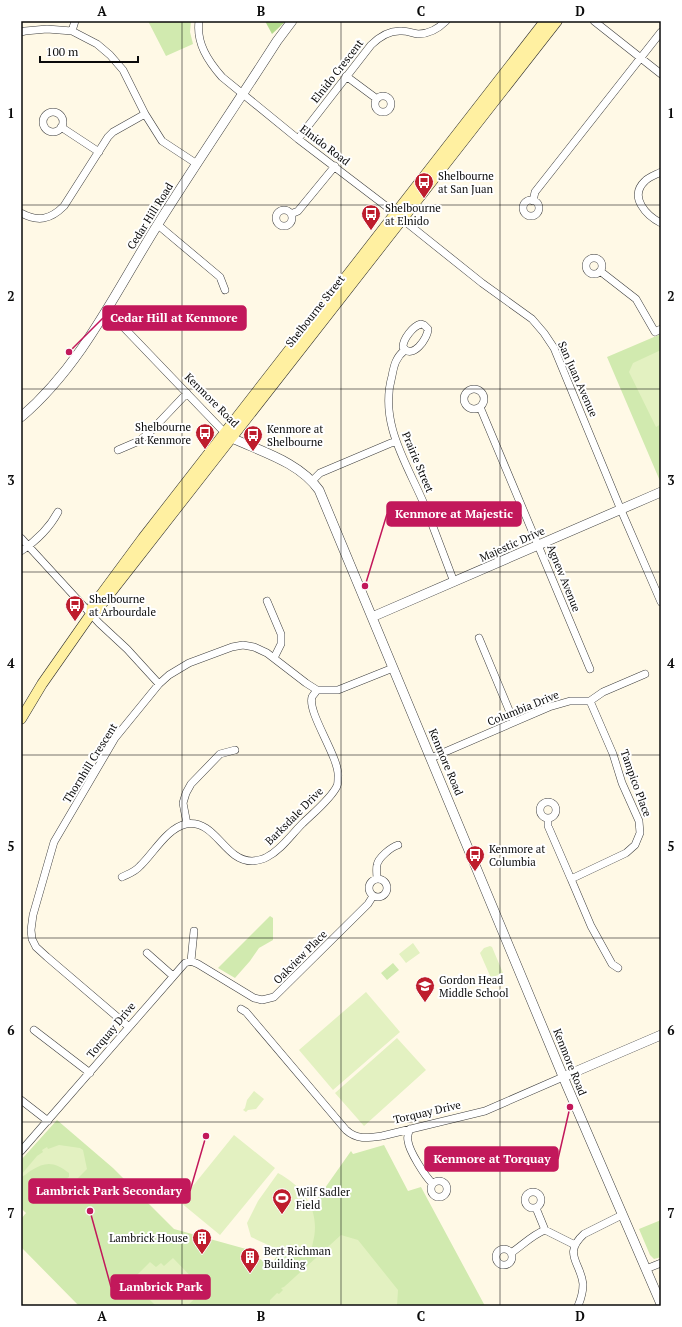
<svg xmlns="http://www.w3.org/2000/svg" width="682" height="1327" viewBox="0 0 682 1327" font-family="'PT Serif',serif">
  <rect width="100%" height="100%" fill="#fff9e6"/>
  <!-- green -->
  <path fill="#d1eaaf" d="M148 21H191L190 32 193 44 166 56Z
    M661 334V481H660L607 357Z
    M270 916 273 918V940L259 948 250 961 235 978 218 968Z
    M393 963 399 970 387 980 381 973Z
    M57 1120 113 1168 174 1229 246 1249 270 1266 351 1151 353 1154 384 1145 408 1191 421 1187 485 1306H79L21 1247V1219L26 1213 21 1208V1160Z
    M661 1220V1257L654 1259 650 1255 639 1229Z"/>
  <!-- forest -->
  <path fill="#b4db8e" d="M265 21H286L272 34Z"/>
  <!-- pitch -->
  <path fill="#e3f1c1" d="M661 350V424L656 427 629 372 633 363Z
    M413 943 420 953 406 963 399 954Z
    M490 946 492 947 503 973 491 978 480 953 484 948Z
    M366 992 400 1032 333 1090 299 1050Z
    M397 1038 426 1070 364 1126 335 1093Z
    M254 1091 264 1099 256 1109 248 1110 246 1112 243 1110 245 1108 247 1100Z
    M234 1135 275 1168 220 1235 180 1202Z
    M59 1145 80 1148 83 1150 87 1169 75 1181V1185L67 1178 69 1177V1173C55 1162 46 1161 32 1170 27 1173 26 1175 21 1177V1175L37 1156 43 1152 42 1150 47 1147 48 1149Z
    M278 1173C304 1187 321 1211 313 1242 312 1248 310 1255 304 1258L279 1250 251 1237 247 1223 258 1201Z
    M341 1235 358 1240 398 1290 397 1306H270V1300L277 1293 279 1294 283 1290 281 1288 284 1287Z
    M173 1258 204 1290 187 1306H156L137 1287 140 1284 134 1278 150 1262 156 1267 161 1263 164 1266Z"/>
  <g fill="none" stroke-linecap="round" stroke-linejoin="round">
    <!-- minor casing -->
    <g stroke="#3d3d3d" stroke-width="8">
      <path id="minor" d="M199 21C196 43 208 61 222 77L298 139 395 213
        M594 21 661 74
        M72 31 75 21
        M21 32 25 31 47 29 72 31 97 44 110 55 123 70 145 114 162 141 197 164
        M346 76 377 99
        M375 104a8 8 0 1 1 16 0a8 8 0 1 1-16 0Z
        M43 122a10 10 0 1 1 20 0a10 10 0 1 1-20 0Z
        M61 127 99 152
        M298 139 371 45C379 37 390 30 402 31 407 31 412 33 418 34 429 34 438 29 446 21
        M661 172C655 175 649 177 645 181 628 197 647 216 661 223
        M523 208a8 8 0 1 1 16 0a8 8 0 1 1-16 0Z
        M533 201 535 192 661 32
        M276 218a8 8 0 1 1 16 0a8 8 0 1 1-16 0Z
        M21 213C38 222 50 220 64 206L108 137 113 132 145 114
        M291 214 298 211 335 166
        M402 219 482 283 532 319 544 333 554 348 621 510 661 602
        M158 225 220 277 225 290
        M586 266a8 8 0 1 1 16 0a8 8 0 1 1-16 0Z
        M600 271 636 299 655 332 661 329
        M107 310 224 432
        M421 324 424 325 428 329C428 338 412 361 403 347 403 339 413 326 421 324Z
        M405 350C396 357 394 365 392 376 378 425 410 468 427 511 436 535 445 558 454 582
        M464 399a10 10 0 1 1 20 0a10 10 0 1 1-20 0Z
        M480 407 590 669
        M118 450 139 441 151 431 187 393
        M312 481 320 473 391 443 396 442
        M21 538 99 623 127 649 159 684
        M21 551C36 541 50 527 58 512
        M267 601 281 634V644L274 658
        M479 638 514 722
        M590 701 613 754 622 783 639 821 640 833 635 845 626 853 571 879 591 926 612 964 618 968
        M431 758 549 707 570 701H590L603 692 645 674
        M540 810a8 8 0 1 1 16 0a8 8 0 1 1-16 0Z
        M548 818V826L571 879
        M187 824 183 803 186 793 191 784 220 754 235 750
        M122 877C128 874 135 872 140 866 153 854 167 828 186 824 216 819 224 861 252 861 256 861 264 859 267 857 281 850 291 835 302 824 312 814 331 799 337 786 338 784 338 780 338 777 340 758 307 713 312 697 313 695 316 692 317 690
        M369 888a9 9 0 1 1 18 0a9 9 0 1 1-18 0Z
        M377 879C377 875 376 869 377 865 378 858 391 847 398 845
        M147 953 173 976
        M191 961 194 931
        M241 1009 246 1012 346 1130C357 1140 368 1138 382 1136L485 1111 563 1077
        M129 1027 47 957 36 947 32 939 31 930 33 915 54 842 115 738 159 684 169 675 189 663 232 647 243 645 254 647 267 653 306 683 317 690H338L393 668
        M34 1030 90 1073
        M21 1100 48 1121
        M410 1129C408 1133 407 1137 408 1141 409 1151 425 1176 432 1183
        M21 1151 185 963 191 961 198 964 254 998 262 1000 274 997 368 904 373 896
        M431 1189a8 8 0 1 1 16 0a8 8 0 1 1-16 0Z
        M525 1200a8 8 0 1 1 16 0a8 8 0 1 1-16 0Z
        M536 1208 545 1230
        M496 1257a8 8 0 1 1 16 0a8 8 0 1 1-16 0Z
        M511 1253C523 1245 532 1235 545 1230L575 1245
        M646 1269 661 1263
        M578 1306C581 1299 583 1291 583 1284 581 1263 562 1254 584 1234L622 1215"/>
    </g>
    <!-- tertiary casing -->
    <g stroke="#3d3d3d" stroke-width="10">
      <path id="tertiary" d="M21 417C82 365 116 291 158 224 197 162 238 102 277 41L292 21
        M226 434 232 438C262 452 299 462 319 490L567 1086 661 1304
        M372 617 661 492
        M563 1077 661 1035"/>
    </g>
    <!-- secondary casing -->
    <g stroke="#2c2c2c" stroke-width="11">
      <path id="secondary" d="M97 610 557 21
        M21 719 42 684 91 614 92 607 143 538 545 21"/>
    </g>
    <!-- minor -->
    <use href="#minor" stroke="#fff" stroke-width="7"/>
    <!-- tertiary -->
    <use href="#tertiary" stroke="#fff" stroke-width="9"/>
    <!-- secondary -->
    <use href="#secondary" stroke="#fff0a1" stroke-width="10"/>
  </g>
  <!-- grid -->
  <path fill="none" stroke="#0a0a0a" stroke-width="1" stroke-opacity="0.55" d="M182 21V1306M341 21V1306M500 21V1306M21 205H661M21 389H661M21 572H661M21 755H661M21 938H661M21 1122H661"/>
  <!-- icons -->
  <defs>
    <g id="bus-pin" transform="scale(1)"><path d="M0 17L-7.5 6A9.5 9.5 0 1 1 7.5 6Z" fill="#be1d2d" stroke="#fff"/><path d="M-5-6H5V4H4V6H2V4H-2V6H-4V4H-5ZM-3.5-4V0h7V-4ZM-3.5 1.2v1.5H-2V1.2ZM2 1.2v1.5H3.5V1.2Z" fill="#fff"/></g>
    <g id="school-pin" transform="scale(1)"><path d="M0 17L-7.5 6A9.5 9.5 0 1 1 7.5 6Z" fill="#be1d2d" stroke="#fff"/><path d="M0-5L7-2L0 1L-7-2ZM-4 1L0 2.5L4 1V4Q0 6-4 4Z" fill="#fff"/></g>
    <g id="stadium-pin" transform="scale(1)"><path d="M0 17L-7.5 6A9.5 9.5 0 1 1 7.5 6Z" fill="#be1d2d" stroke="#fff"/><path d="M0-5a6.5 5 0 1 0 0 10a6.5 5 0 1 0 0-10ZM-3.5-1.8h7v3.6h-7Z" fill="#fff"/></g>
    <g id="building-pin" transform="scale(1)"><path d="M0 17L-7.5 6A9.5 9.5 0 1 1 7.5 6Z" fill="#be1d2d" stroke="#fff"/><path d="M-4-6H4V6H1V3H-1V6H-4ZM-2.5-4.3h1.7v1.8h-1.7ZM.8-4.3h1.7v1.8H.8ZM-2.5-1h1.7V.8h-1.7ZM.8-1h1.7V.8H.8Z" fill="#fff"/></g>
  </defs>
  <g fill-rule="evenodd">
    <use href="#bus-pin" x="424" y="182"/>
    <use href="#bus-pin" x="371" y="214"/>
    <use href="#bus-pin" x="205" y="433"/>
    <use href="#bus-pin" x="253" y="435"/>
    <use href="#bus-pin" x="75" y="605"/>
    <use href="#bus-pin" x="475" y="855"/>
    <use href="#school-pin" x="425" y="986"/>
    <use href="#stadium-pin" x="282" y="1198"/>
    <use href="#building-pin" x="202" y="1238"/>
    <use href="#building-pin" x="250" y="1257"/>
  </g>
  <g text-anchor="middle" stroke-width="4" stroke-linejoin="round" paint-order="stroke">
    <!-- street labels -->
    <g font-size="11" fill="#0a0a0a" stroke="#fff">
      <text transform="translate(337 71) rotate(-52)" y="4">Elnido Crescent</text>
      <text transform="translate(325 145) rotate(37)" y="4">Elnido Road</text>
      <text transform="translate(150 216) rotate(-58)" y="4">Cedar Hill Road</text>
      <text transform="translate(315 311) rotate(-52)" y="4">Shelbourne Street</text>
      <text transform="translate(578 379) rotate(66)" y="4">San Juan Avenue</text>
      <text transform="translate(212 400) rotate(45)" y="4">Kenmore Road</text>
      <text transform="translate(418 462) rotate(67)" y="4">Prairie Street</text>
      <text transform="translate(512 544) rotate(-24)" y="4">Majestic Drive</text>
      <text transform="translate(564 578) rotate(68)" y="4">Agnew Avenue</text>
      <text transform="translate(523 708) rotate(-22)" y="4">Columbia Drive</text>
      <text transform="translate(446 762) rotate(67)" y="4">Kenmore Road</text>
      <text transform="translate(90 763) rotate(-58)" y="4">Thornhill Crescent</text>
      <text transform="translate(636 783) rotate(70)" y="4">Tampico Place</text>
      <text transform="translate(294 816) rotate(-45)" y="4">Barksdale Drive</text>
      <text transform="translate(300 957) rotate(-45)" y="4">Oakview Place</text>
      <text transform="translate(111 1030) rotate(-50)" y="4">Torquay Drive</text>
      <text transform="translate(570 1062) rotate(68)" y="4">Kenmore Road</text>
      <text transform="translate(427 1112) rotate(-13)" y="4">Torquay Drive</text>
    </g>
    <!-- poi labels -->
    <g font-size="11" fill="#0a0a0a" stroke="#fff" text-anchor="start">
      <text x="438" y="180">Shelbourne<tspan x="438" dy="13">at San Juan</tspan></text>
      <text x="385" y="212">Shelbourne<tspan x="385" dy="13">at Elnido</tspan></text>
      <text x="191" y="431" text-anchor="end">Shelbourne<tspan x="191" dy="13">at Kenmore</tspan></text>
      <text x="267" y="433">Kenmore at<tspan x="267" dy="13">Shelbourne</tspan></text>
      <text x="89" y="603">Shelbourne<tspan x="89" dy="13">at Arbourdale</tspan></text>
      <text x="489" y="853">Kenmore at<tspan x="489" dy="13">Columbia</tspan></text>
      <text x="439" y="984">Gordon Head<tspan x="439" dy="13">Middle School</tspan></text>
      <text x="296" y="1196">Wilf Sadler<tspan x="296" dy="13">Field</tspan></text>
      <text x="188" y="1242" text-anchor="end">Lambrick House</text>
      <text x="264" y="1255">Bert Richman<tspan x="264" dy="13">Building</tspan></text>
    </g>
  </g>
  <!-- callouts -->
  <path fill="none" stroke="#c2185b" stroke-width="1.5" d="M69 352L103 318M365 586L387 514M570 1107L558 1159M206 1136L190 1191M90 1211L111 1287"/>
  <g fill="#c2185b" stroke="#fff" stroke-width="1.5">
    <circle cx="69" cy="352" r="4"/>
    <circle cx="365" cy="586" r="4"/>
    <circle cx="570" cy="1107" r="4"/>
    <circle cx="206" cy="1136" r="4"/>
    <circle cx="90" cy="1211" r="4"/>
  </g>
  <g fill="#c2185b" stroke="#c2185b" stroke-width="1.5">
    <rect x="103" y="306" width="143" height="24" rx="4"/>
    <rect x="387" y="502" width="134" height="24" rx="4"/>
    <rect x="425" y="1147" width="133" height="24" rx="4"/>
    <rect x="29" y="1179" width="161" height="24" rx="4"/>
    <rect x="111" y="1275" width="99" height="24" rx="4"/>
  </g>
  <g font-size="12" text-anchor="middle" font-weight="bold" fill="#fff">
    <text x="174" y="322">Cedar Hill at Kenmore</text>
    <text x="454" y="518">Kenmore at Majestic</text>
    <text x="492" y="1163">Kenmore at Torquay</text>
    <text x="109" y="1195">Lambrick Park Secondary</text>
    <text x="161" y="1291">Lambrick Park</text>
  </g>
  <!-- border -->
  <rect width="682" height="1327" fill="none" stroke="#ffffff" stroke-width="44"/>
  <!-- scale -->
  <path d="M40 56v6h98v-6" fill="none" stroke="#0a0a0a" stroke-width="2"/>
  <text x="46" y="56" font-size="12" fill="#0a0a0a" stroke="#ffffff" stroke-width="3" paint-order="stroke">100 m</text>
  <rect x="22" y="22" width="638" height="1283" fill="none" stroke="#0a0a0a" stroke-width="1.5"/>
  <g font-size="13" text-anchor="middle" font-weight="bold" fill="#0a0a0a">
    <text x="102" y="16">A</text>
    <text x="261" y="16">B</text>
    <text x="421" y="16">C</text>
    <text x="580" y="16">D</text>
    <text x="11" y="118">1</text>
    <text x="671" y="118">1</text>
    <text x="11" y="301">2</text>
    <text x="671" y="301">2</text>
    <text x="11" y="485">3</text>
    <text x="671" y="485">3</text>
    <text x="11" y="668">4</text>
    <text x="671" y="668">4</text>
    <text x="11" y="851">5</text>
    <text x="671" y="851">5</text>
    <text x="11" y="1035">6</text>
    <text x="671" y="1035">6</text>
    <text x="11" y="1218">7</text>
    <text x="671" y="1218">7</text>
    <text x="102" y="1321">A</text>
    <text x="261" y="1321">B</text>
    <text x="421" y="1321">C</text>
    <text x="580" y="1321">D</text>
  </g>
</svg>
